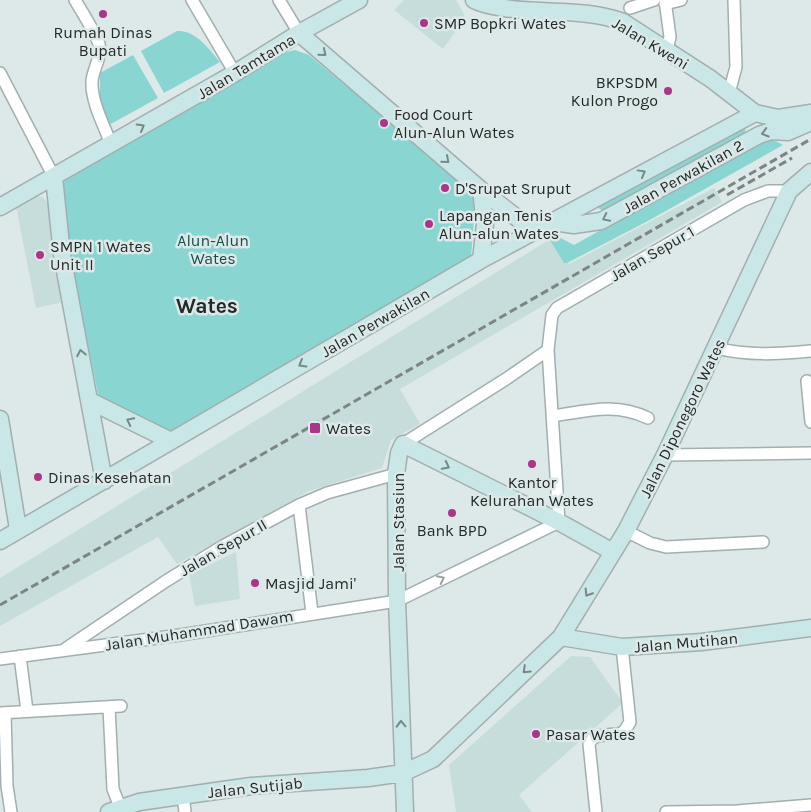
<svg xmlns="http://www.w3.org/2000/svg" width="811" height="812" viewBox="0 0 811 812" font-family="Karla,sans-serif">
  <rect width="100%" height="100%" fill="#dce9e8"/>
  <!-- built -->
  <path fill="#c7dddb" d="M404 0H456L464 14 463 21 443 49 394 10Z
    M714 188 722 202 400 389 420 424 391 440 382 468 309 491 177 564 158 537 0 626V578L552 238 569 264Z
    M37 196 43 197 47 203 64 302 36 308 16 207Z
    M236 552 240 599 195 606 189 574Z
    M571 656 590 657 623 703 519 795 532 812H456L449 765Z"/>
  <!-- green -->
  <path fill="#88d5d2" d="M177 31C196 30 209 49 220 62L164 93 141 51Z
    M295 50 309 55 476 195 471 257 170 431 99 399 58 196 67 176 279 54Z
    M133 55 158 98 107 126 100 100V73Z
    M746 127 744 135 605 212 598 208 600 201Z
    M768 137 783 145 646 222 567 263H564L545 232 547 231 574 245Z"/>
  <g fill="none" stroke-linecap="round" stroke-linejoin="round">
    <!-- street casing -->
    <g stroke="#a3aeae" stroke-width="14">
      <path id="street" d="M75 0C82 12 95 32 99 44 102 57 93 69 92 81 91 102 104 125 111 144
        M192 0 235 73
        M279 0 299 33
        M665 0 670 37 667 50
        M665 4 681 0
        M630 8 654 0
        M0 73 54 177
        M729 93 736 67 734 0
        M716 348C749 356 777 354 811 351
        M807 381 811 422
        M553 416C587 411 615 402 648 418
        M403 444 506 379 548 350
        M665 455 811 453
        M299 505 312 613
        M626 531 650 543 666 547 763 542
        M65 649 166 581 223 546 299 505 327 493 396 474
        M20 656 27 711
        M0 659 180 635 397 601 559 522 548 350 552 315 557 308 744 200 768 191H789
        M109 707 113 789 120 807
        M0 713 121 706
        M5 713 7 786 11 812
        M183 795 185 812
        M596 812 589 744C593 732 611 736 622 733L625 730 630 722 622 647
        M666 812 737 811 811 805"/>
    </g>
    <!-- secondary casing -->
    <g stroke="#a3aeae" stroke-width="19">
      <path id="secondary" d="M474 0C483 5 493 6 504 8 543 14 585 8 623 22L711 79 755 113 778 118 811 113
        M299 33 359 0
        M54 177 62 255 104 481
        M481 190 534 231
        M0 207 235 73 299 33 481 190 485 224 481 260
        M553 222 574 225 601 221 759 135 771 131 788 132 811 122
        M90 401 171 441
        M0 419 18 529
        M0 541 481 260 755 113
        M561 637 622 647 702 642 811 628
        M109 812 139 802 251 786 368 778 403 773 433 759 561 637 626 531 665 455 789 191 811 172
        M405 812 397 601 396 474 399 453 403 444 559 522 613 552"/>
    </g>
    <!-- street -->
    <use href="#street" stroke="#fff" stroke-width="11"/>
    <!-- secondary -->
    <use href="#secondary" stroke="#c9e7e6" stroke-width="16"/>
    <!-- rail -->
    <path stroke="#7c8584" stroke-width="3" stroke-dasharray="8 4" stroke-linecap="butt" d="M727 195 792 158
      M0 605 811 139"/>
  </g>
  <!-- one-way arrows -->
  <defs><path id="oneway-chevron" d="M-2-3.5L2.5 0L-2 3.5" fill="none" stroke-width="1.6" stroke-linecap="round" stroke-linejoin="round" transform="scale(1.25)"/></defs>
  <g stroke="#768887">
    <use href="#oneway-chevron" transform="translate(323 53) rotate(40)"/>
    <use href="#oneway-chevron" transform="translate(141 127) rotate(-30)"/>
    <use href="#oneway-chevron" transform="translate(765 133) rotate(164)"/>
    <use href="#oneway-chevron" transform="translate(446 160) rotate(41)"/>
    <use href="#oneway-chevron" transform="translate(642 173) rotate(-29)"/>
    <use href="#oneway-chevron" transform="translate(606 218) rotate(154)"/>
    <use href="#oneway-chevron" transform="translate(81 353) rotate(-101)"/>
    <use href="#oneway-chevron" transform="translate(302 364) rotate(150)"/>
    <use href="#oneway-chevron" transform="translate(130 421) rotate(-154)"/>
    <use href="#oneway-chevron" transform="translate(446 466) rotate(27)"/>
    <use href="#oneway-chevron" transform="translate(588 593) rotate(122)"/>
    <use href="#oneway-chevron" transform="translate(526 670) rotate(136)"/>
    <use href="#oneway-chevron" transform="translate(401 724) rotate(-92)"/>
  </g>
  <use stroke="#9c9f9e" href="#oneway-chevron" transform="translate(441 579) rotate(-26)"/>
  <!-- markers -->
  <g fill="#ac3489" stroke="#dce9e8" stroke-width="2">
    <circle cx="103" cy="14" r="5"/>
    <circle cx="424" cy="23" r="5"/>
    <circle cx="668" cy="91" r="5"/>
    <circle cx="384" cy="123" r="5"/>
    <circle cx="445" cy="188" r="5"/>
    <circle cx="429" cy="224" r="5"/>
    <circle cx="40" cy="255" r="5"/>
    <rect x="309" y="422" width="12" height="12" rx="2.5"/>
    <circle cx="532" cy="464" r="5"/>
    <circle cx="38" cy="477" r="5"/>
    <circle cx="452" cy="513" r="5"/>
    <circle cx="255" cy="583" r="5"/>
    <circle cx="536" cy="734" r="5"/>
  </g>
  <g text-anchor="middle" stroke-width="5" stroke-linejoin="round" paint-order="stroke">
    <!-- poi labels -->
    <g font-size="16" fill="#242928" stroke="#dce9e8" text-anchor="start">
      <text x="434" y="29">SMP Bopkri Wates</text>
      <text x="103" y="38" text-anchor="middle">Rumah Dinas<tspan x="103" dy="18">Bupati</tspan></text>
      <text x="658" y="88" text-anchor="end">BKPSDM<tspan x="658" dy="18">Kulon Progo</tspan></text>
      <text x="394" y="120">Food Court<tspan x="394" dy="18">Alun-Alun Wates</tspan></text>
      <text x="455" y="194">D'Srupat Sruput</text>
      <text x="439" y="221">Lapangan Tenis<tspan x="439" dy="18">Alun-alun Wates</tspan></text>
      <text x="50" y="252">SMPN 1 Wates<tspan x="50" dy="18">Unit II</tspan></text>
      <text x="326" y="434">Wates</text>
      <text x="48" y="483">Dinas Kesehatan</text>
      <text x="532" y="488" text-anchor="middle">Kantor<tspan x="532" dy="18">Kelurahan Wates</tspan></text>
      <text x="452" y="536" text-anchor="middle">Bank BPD</text>
      <text x="265" y="589">Masjid Jami'</text>
      <text x="546" y="740">Pasar Wates</text>
    </g>
    <!-- street labels -->
    <g font-size="16" fill="#242928" stroke="#dce9e8">
      <text transform="translate(651 43) rotate(31)" y="6">Jalan Kweni</text>
      <text transform="translate(246 66) rotate(-31)" y="6">Jalan Tamtama</text>
      <text transform="translate(683 176) rotate(-29)" y="6">Jalan Perwakilan 2</text>
      <text transform="translate(652 253) rotate(-30)" y="6">Jalan Sepur 1</text>
      <text transform="translate(375 322) rotate(-30)" y="6">Jalan Perwakilan</text>
      <text transform="translate(682 418) rotate(-64)" y="6">Jalan Diponegoro Wates</text>
      <text transform="translate(398 522) rotate(-90)" y="6">Jalan Stasiun</text>
      <text transform="translate(223 547) rotate(-30)" y="6">Jalan Sepur II</text>
      <text transform="translate(199 630) rotate(-9)" y="6">Jalan Muhammad Dawam</text>
      <text transform="translate(686 642) rotate(-5)" y="6">Jalan Mutihan</text>
      <text transform="translate(255 787) rotate(-6)" y="6">Jalan Sutijab</text>
    </g>
    <!-- park labels -->
    <g font-size="16" fill="#134e4c" stroke="#dce9e8">
      <text x="213" y="246">Alun-Alun<tspan x="213" dy="18">Wates</tspan></text>
    </g>
    <!-- district labels -->
    <g font-size="21" font-weight="bold" fill="#242928" stroke="#dce9e8">
      <text x="207" y="313">Wates</text>
    </g>
  </g>
</svg>
